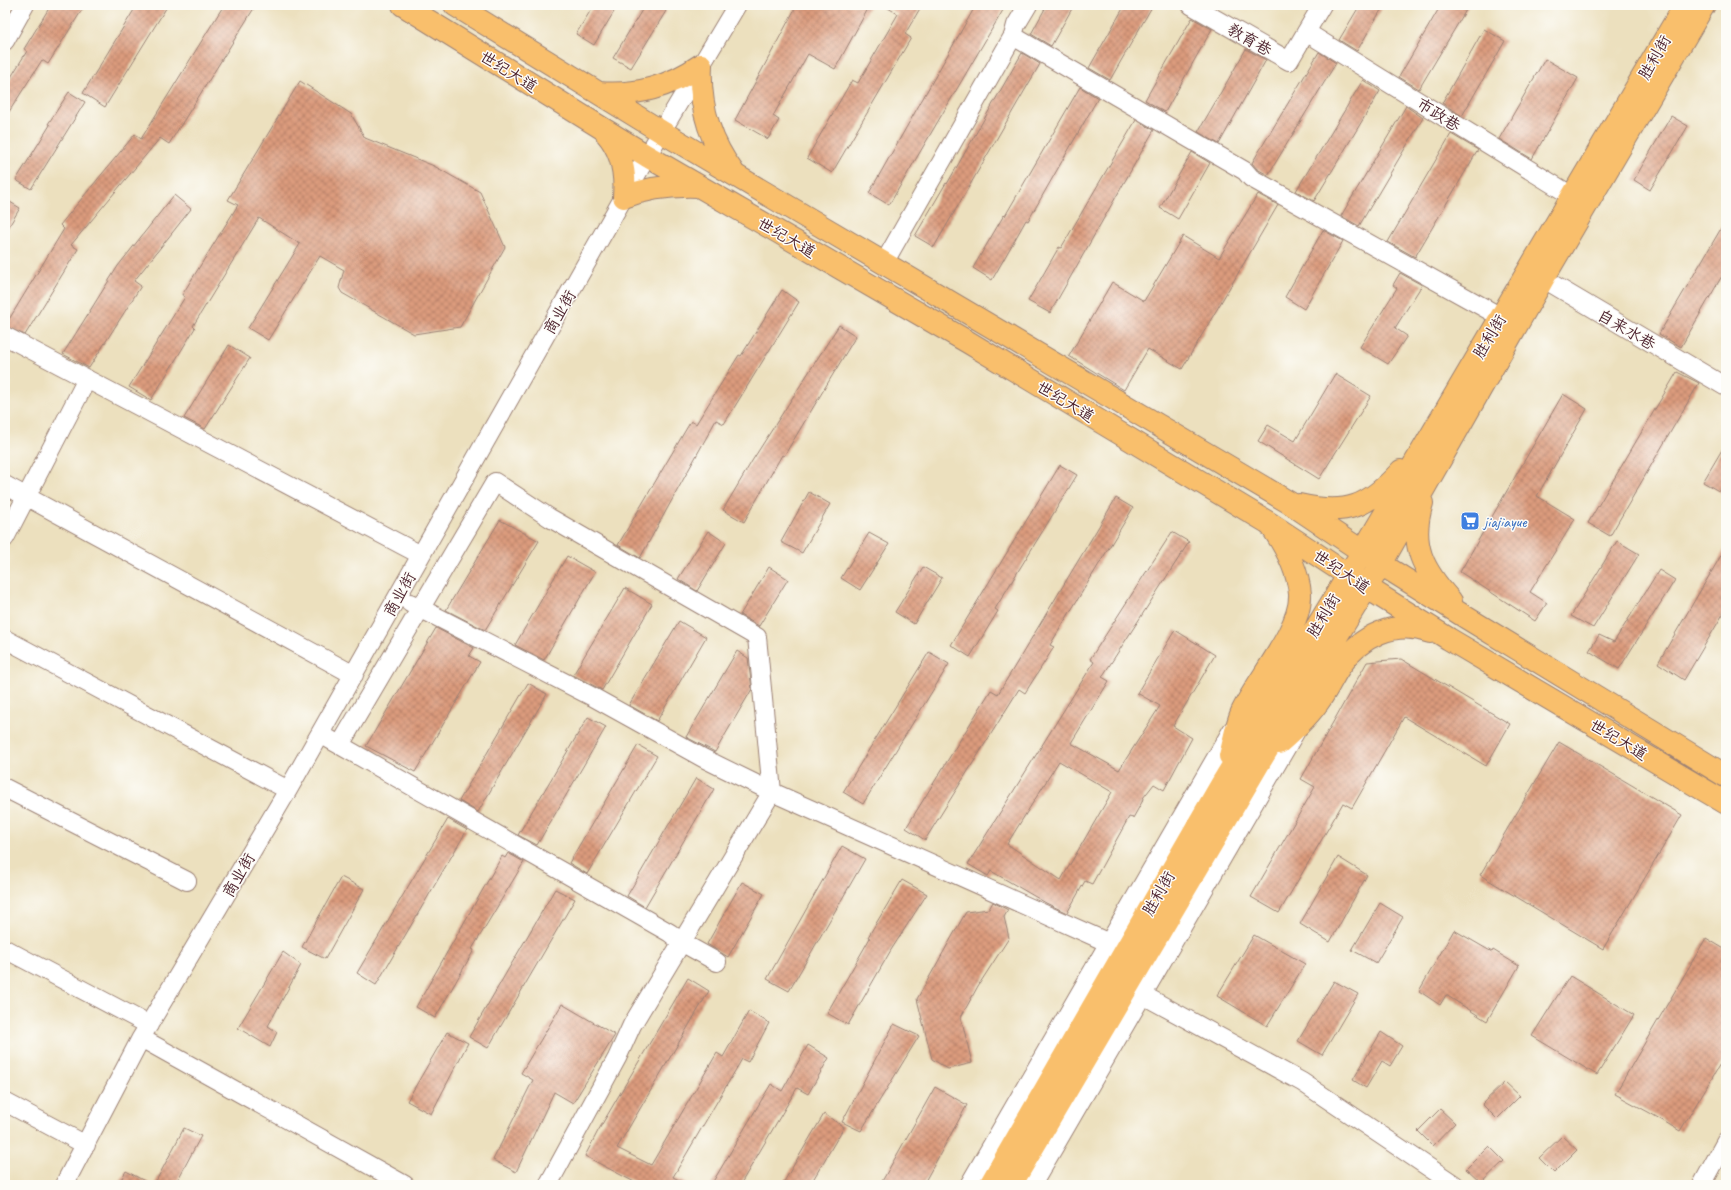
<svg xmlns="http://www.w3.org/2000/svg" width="1731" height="1190" viewBox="0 0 1731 1190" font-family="Caveat,'LXGW WenKai TC',sans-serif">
  <defs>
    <pattern id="building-cross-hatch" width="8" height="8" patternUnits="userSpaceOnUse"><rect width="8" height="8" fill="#db9b7d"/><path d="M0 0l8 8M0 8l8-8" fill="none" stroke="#b47e67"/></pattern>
  </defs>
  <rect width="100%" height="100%" fill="#fdfcf7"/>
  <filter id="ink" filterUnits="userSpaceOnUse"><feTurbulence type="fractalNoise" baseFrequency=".025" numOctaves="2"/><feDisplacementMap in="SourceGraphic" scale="8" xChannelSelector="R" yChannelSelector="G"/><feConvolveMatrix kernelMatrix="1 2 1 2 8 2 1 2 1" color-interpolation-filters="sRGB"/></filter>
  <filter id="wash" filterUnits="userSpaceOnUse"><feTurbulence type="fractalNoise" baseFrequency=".012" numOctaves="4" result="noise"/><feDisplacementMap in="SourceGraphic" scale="16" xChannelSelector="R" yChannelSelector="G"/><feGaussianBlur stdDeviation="0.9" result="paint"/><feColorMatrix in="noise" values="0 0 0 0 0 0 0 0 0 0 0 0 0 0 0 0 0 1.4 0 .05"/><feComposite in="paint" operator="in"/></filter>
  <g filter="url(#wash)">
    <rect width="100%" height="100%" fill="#ece0be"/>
    <g id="blocks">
      <!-- building -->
      <path fill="url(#building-cross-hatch)" fill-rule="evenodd" d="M51 5H85L48 64 42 60 5 118V87L27 51 24 49Z
        M137 5H168L105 107 83 93Z
        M224 5H256L169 144 160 138 71 245 78 249 25 335 5 326 64 229 60 225 135 134 141 139Z
        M594 5H618L594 45 576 34Z
        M645 5H657L666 11 631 68 613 58Z
        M797 5H870L835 69 808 54 773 116 779 120 768 139 735 120Z
        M883 5H922L905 34 911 38 832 173 807 158 852 80 858 83 898 14Z
        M976 5H1006L889 205 869 193Z
        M1047 5H1074L1051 46 1031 34Z
        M1125 5H1153L1110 80 1089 68Z
        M1360 5H1384L1357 51 1339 40Z
        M1441 5H1469L1419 89 1399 77Z
        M1192 18 1212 29 1165 112 1145 100Z
        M1484 29 1505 41 1462 116 1442 103Z
        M1246 49 1266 60 1219 144 1198 132Z
        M1319 52 1336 63 1268 175 1257 169 1252 163Z
        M1022 53 1040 64 934 247 915 236 946 183 947 184Z
        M1545 59 1578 78 1532 159 1499 139Z
        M1363 80 1380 91 1314 201 1296 191Z
        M300 81 351 114 365 138 434 166 480 192 505 247 460 327 414 334 342 293 339 288 344 270 320 256 268 340 248 328 300 244 259 218 193 326 195 328 151 400 129 387 185 297 182 295 238 205 228 200Z
        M1080 87 1098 98 1028 221 1026 220 992 280 973 268 1004 215 1005 216Z
        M69 92 85 102 31 189 16 180 50 125 48 124Z
        M1406 106 1423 118 1359 226 1341 216Z
        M1671 116 1688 126 1650 190 1634 180Z
        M1136 120 1154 130 1050 313 1028 301 1059 247 1061 248Z
        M1451 134 1478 150 1415 257 1388 242Z
        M1192 152 1210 163 1178 219 1160 208Z
        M1258 194 1278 205 1182 369 1148 349 1124 390 1069 356 1112 282 1144 301 1183 236 1219 258Z
        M174 195 191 209 134 281 141 286 89 368 63 354 118 266Z
        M5 199 20 208 5 233Z
        M1726 220V269L1681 347 1659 334Z
        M1323 230 1343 241 1304 309 1285 297Z
        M1400 273 1422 285 1395 328 1407 336 1388 364 1360 347 1397 288 1393 285Z
        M782 290 799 302 724 424 716 420 640 558 618 545 691 421 696 424 739 355 741 356Z
        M839 325 856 336 784 456 782 455 744 522 723 510 752 461Z
        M229 345 250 358 205 429 184 418Z
        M1677 372 1699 383 1610 536 1588 523Z
        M1335 374 1371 396 1319 479 1258 441 1268 425 1295 441Z
        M1563 394 1587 409 1537 496 1575 519 1530 592 1547 603 1535 621 1460 572Z
        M1726 443V486L1722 493 1703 482Z
        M1060 465 1077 475 995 609 998 611 970 657 951 645Z
        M809 492 830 504 802 553 781 542Z
        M1116 498 1133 508 1050 645 1054 647 1025 693 1019 689 925 840 906 828 991 690 998 694Z
        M500 520 539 541 485 630 446 610Z
        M708 531 726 543 697 591 678 579Z
        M1172 532 1189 542 1102 677 1109 681 1071 743 1119 770 1160 706 1137 693 1175 630 1215 655 1173 726 1192 738 1164 790 1154 784 1143 798 1142 802 1133 818 1129 817 1092 884 1085 881 1067 913 1046 903 991 871 988 876 968 864 1094 662 1090 659ZM1059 761 1112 792 1061 880 1007 844Z
        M869 533 889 544 860 590 841 578Z
        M1617 541 1639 554 1593 628 1571 616Z
        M1726 547V609L1684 680 1658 663Z
        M567 556 595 572 544 660 515 645Z
        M769 567 788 579 759 626 740 615Z
        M923 567 942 578 914 624 895 612Z
        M1659 570 1675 580 1619 669 1589 651 1599 635 1614 642Z
        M625 588 652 604 602 690 573 675Z
        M679 621 706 637 657 721 629 705Z
        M436 628 474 648 469 656 480 662 415 772 366 746Z
        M737 651 748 658 752 689 715 752 686 737Z
        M929 652 949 664 863 804 843 792Z
        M1401 659 1510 724 1486 766 1404 717 1352 808 1343 803 1279 913 1251 897 1315 787 1301 779 1367 662Z
        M528 683 547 694 478 812 459 801Z
        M588 717 606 727 537 845 518 835Z
        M1559 742 1682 815 1603 949 1480 875Z
        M638 745 657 756 587 874 569 863Z
        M696 778 714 789 645 907 627 896Z
        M448 819 467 830 376 985 357 973Z
        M842 846 865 859 789 991 767 979Z
        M508 853 524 862 472 949 474 950 435 1018 416 1007 502 856 505 858Z
        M1338 857 1367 875 1330 942 1300 924Z
        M341 877 364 889 325 959 302 947Z
        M902 880 927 894 891 950 848 1025 827 1013 870 938 868 937Z
        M742 882 764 894 728 957 707 944Z
        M555 889 575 899 488 1048 469 1037Z
        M993 902 1008 910 1004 917 1009 938 978 986 961 1017 972 1063 948 1069 932 1059 917 999 966 912 989 909Z
        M1380 903 1403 917 1376 963 1352 950Z
        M1454 930 1492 952 1493 950 1519 966 1487 1021 1446 995 1440 1005 1419 991Z
        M1254 935 1305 964 1267 1026 1217 996Z
        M1706 938 1726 950V1055L1680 1131 1650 1113 1615 1094Z
        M283 952 301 965 268 1026 277 1032 270 1047 238 1028Z
        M1570 976 1634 1015 1597 1075 1532 1036Z
        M688 978 709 991 617 1148 651 1165 717 1053 723 1057 749 1011 769 1023 748 1062 742 1059 673 1177 689 1185H640L585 1156 598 1131Z
        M1334 981 1358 994 1322 1055 1298 1041Z
        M562 1004 615 1035 573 1103 554 1092 516 1172 493 1160 533 1080 521 1073Z
        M894 1024 919 1036 861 1131 842 1122Z
        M447 1032 468 1043 431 1114 407 1101Z
        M1381 1032 1402 1046 1390 1066 1382 1061 1366 1088 1353 1080Z
        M808 1045 829 1058 808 1094 797 1088 740 1185H711L771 1084 782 1091Z
        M1505 1082 1520 1096 1497 1119 1482 1104Z
        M935 1087 967 1105 923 1185H880Z
        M1440 1109 1455 1123 1433 1146 1418 1131Z
        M824 1114 844 1127 810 1185H782Z
        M184 1128 201 1136 175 1185H154Z
        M1562 1136 1577 1150 1554 1173 1539 1158Z
        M1489 1146 1504 1161 1481 1183 1466 1169Z
        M126 1171 152 1185H118Z"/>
    </g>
  </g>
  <g filter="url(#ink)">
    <use href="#blocks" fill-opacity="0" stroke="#9b8074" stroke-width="1"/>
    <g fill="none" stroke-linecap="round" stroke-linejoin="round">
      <!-- minor casing -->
      <g stroke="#9b8074" stroke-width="20">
        <path id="minor" d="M1191 5 1289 61 1322 5
          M1306 32 1572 196
          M1013 36 1245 171 1251 178 1501 317
          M5 41 25 5
          M884 263 1013 36 1016 25 1028 5
          M1532 272 1726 387
          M5 336 421 555
          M5 485 354 675
          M5 538 87 379
          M410 603 593 697 703 758 772 792 1109 943
          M5 639 288 790
          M329 739 670 933 681 942 717 962
          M340 745 495 482 550 518 757 637 772 792 632 1025 617 1058 548 1185
          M5 788 187 881
          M5 949 149 1025
          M1143 995 1302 1082 1455 1185
          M141 1038 405 1185
          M5 1102 86 1145
          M64 1185 141 1038 288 790 647 156 737 5
          M969 1185 1232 730
          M1032 1185 1296 731
          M1702 1185 1726 1141"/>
      </g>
      <!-- major casing -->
      <g stroke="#9b8074" stroke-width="24">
        <path id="major" d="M403 5 647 156 968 342 1269 523 1366 587 1449 639 1726 803
          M455 5 662 132 1290 503 1381 564 1467 618 1726 776
          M701 65C699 105 709 140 733 172
          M599 93C637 96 669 87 701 65
          M606 133C622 151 626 173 624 197 648 188 672 185 698 186
          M1422 503C1409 545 1423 570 1451 601
          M1299 505C1347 516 1368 507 1401 471
          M1279 743C1295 729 1310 715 1321 698 1328 688 1333 676 1340 666 1360 636 1395 619 1430 632
          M1230 756C1234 742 1236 725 1242 712 1257 680 1302 629 1300 594 1298 570 1285 546 1272 527
          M990 1185 1221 785 1363 551 1685 5
          M1011 1185 1261 760 1381 564 1543 279 1704 5"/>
      </g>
      <!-- minor -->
      <use href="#minor" stroke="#fff" stroke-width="18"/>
      <!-- major -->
      <use href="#major" stroke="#f9bf6c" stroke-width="22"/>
    </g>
  </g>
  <!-- icons -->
  <defs>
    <g id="supermarket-square" transform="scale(1)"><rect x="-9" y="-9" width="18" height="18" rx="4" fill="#3f7fe0" stroke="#fdfcf7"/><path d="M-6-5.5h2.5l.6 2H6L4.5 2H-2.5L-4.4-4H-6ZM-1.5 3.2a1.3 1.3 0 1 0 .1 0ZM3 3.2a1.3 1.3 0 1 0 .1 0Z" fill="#fff"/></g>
  </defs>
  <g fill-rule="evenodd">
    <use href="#supermarket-square" x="1470" y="521"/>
  </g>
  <g text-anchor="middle" stroke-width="3" stroke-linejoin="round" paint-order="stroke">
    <!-- street labels -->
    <g font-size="16" fill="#4a1f2b" stroke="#fdfcf7">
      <text transform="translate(1250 39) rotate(30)" y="6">教育巷</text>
      <text transform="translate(1654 57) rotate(-60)" y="6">胜利街</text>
      <text transform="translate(509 71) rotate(32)" y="6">世纪大道</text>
      <text transform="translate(1439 114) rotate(32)" y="6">市政巷</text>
      <text transform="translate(787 237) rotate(30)" y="6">世纪大道</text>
      <text transform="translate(559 312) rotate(-60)" y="6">商业街</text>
      <text transform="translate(1627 329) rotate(30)" y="6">自来水巷</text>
      <text transform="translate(1489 336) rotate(-59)" y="6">胜利街</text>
      <text transform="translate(1066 401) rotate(31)" y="6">世纪大道</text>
      <text transform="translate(1342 571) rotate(34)" y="6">世纪大道</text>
      <text transform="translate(399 594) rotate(-61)" y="6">商业街</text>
      <text transform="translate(1323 615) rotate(-59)" y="6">胜利街</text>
      <text transform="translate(1619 739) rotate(31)" y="6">世纪大道</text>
      <text transform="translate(238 875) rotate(-60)" y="6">商业街</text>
      <text transform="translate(1158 893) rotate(-60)" y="6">胜利街</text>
    </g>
    <!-- shop labels -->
    <g font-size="16" fill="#366cbe" stroke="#fdfcf7" text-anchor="start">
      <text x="1484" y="527">jiajiayue</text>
    </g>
  </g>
  <!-- margin -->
  <rect width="1731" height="1190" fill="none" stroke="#fdfcf7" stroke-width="20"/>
</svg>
